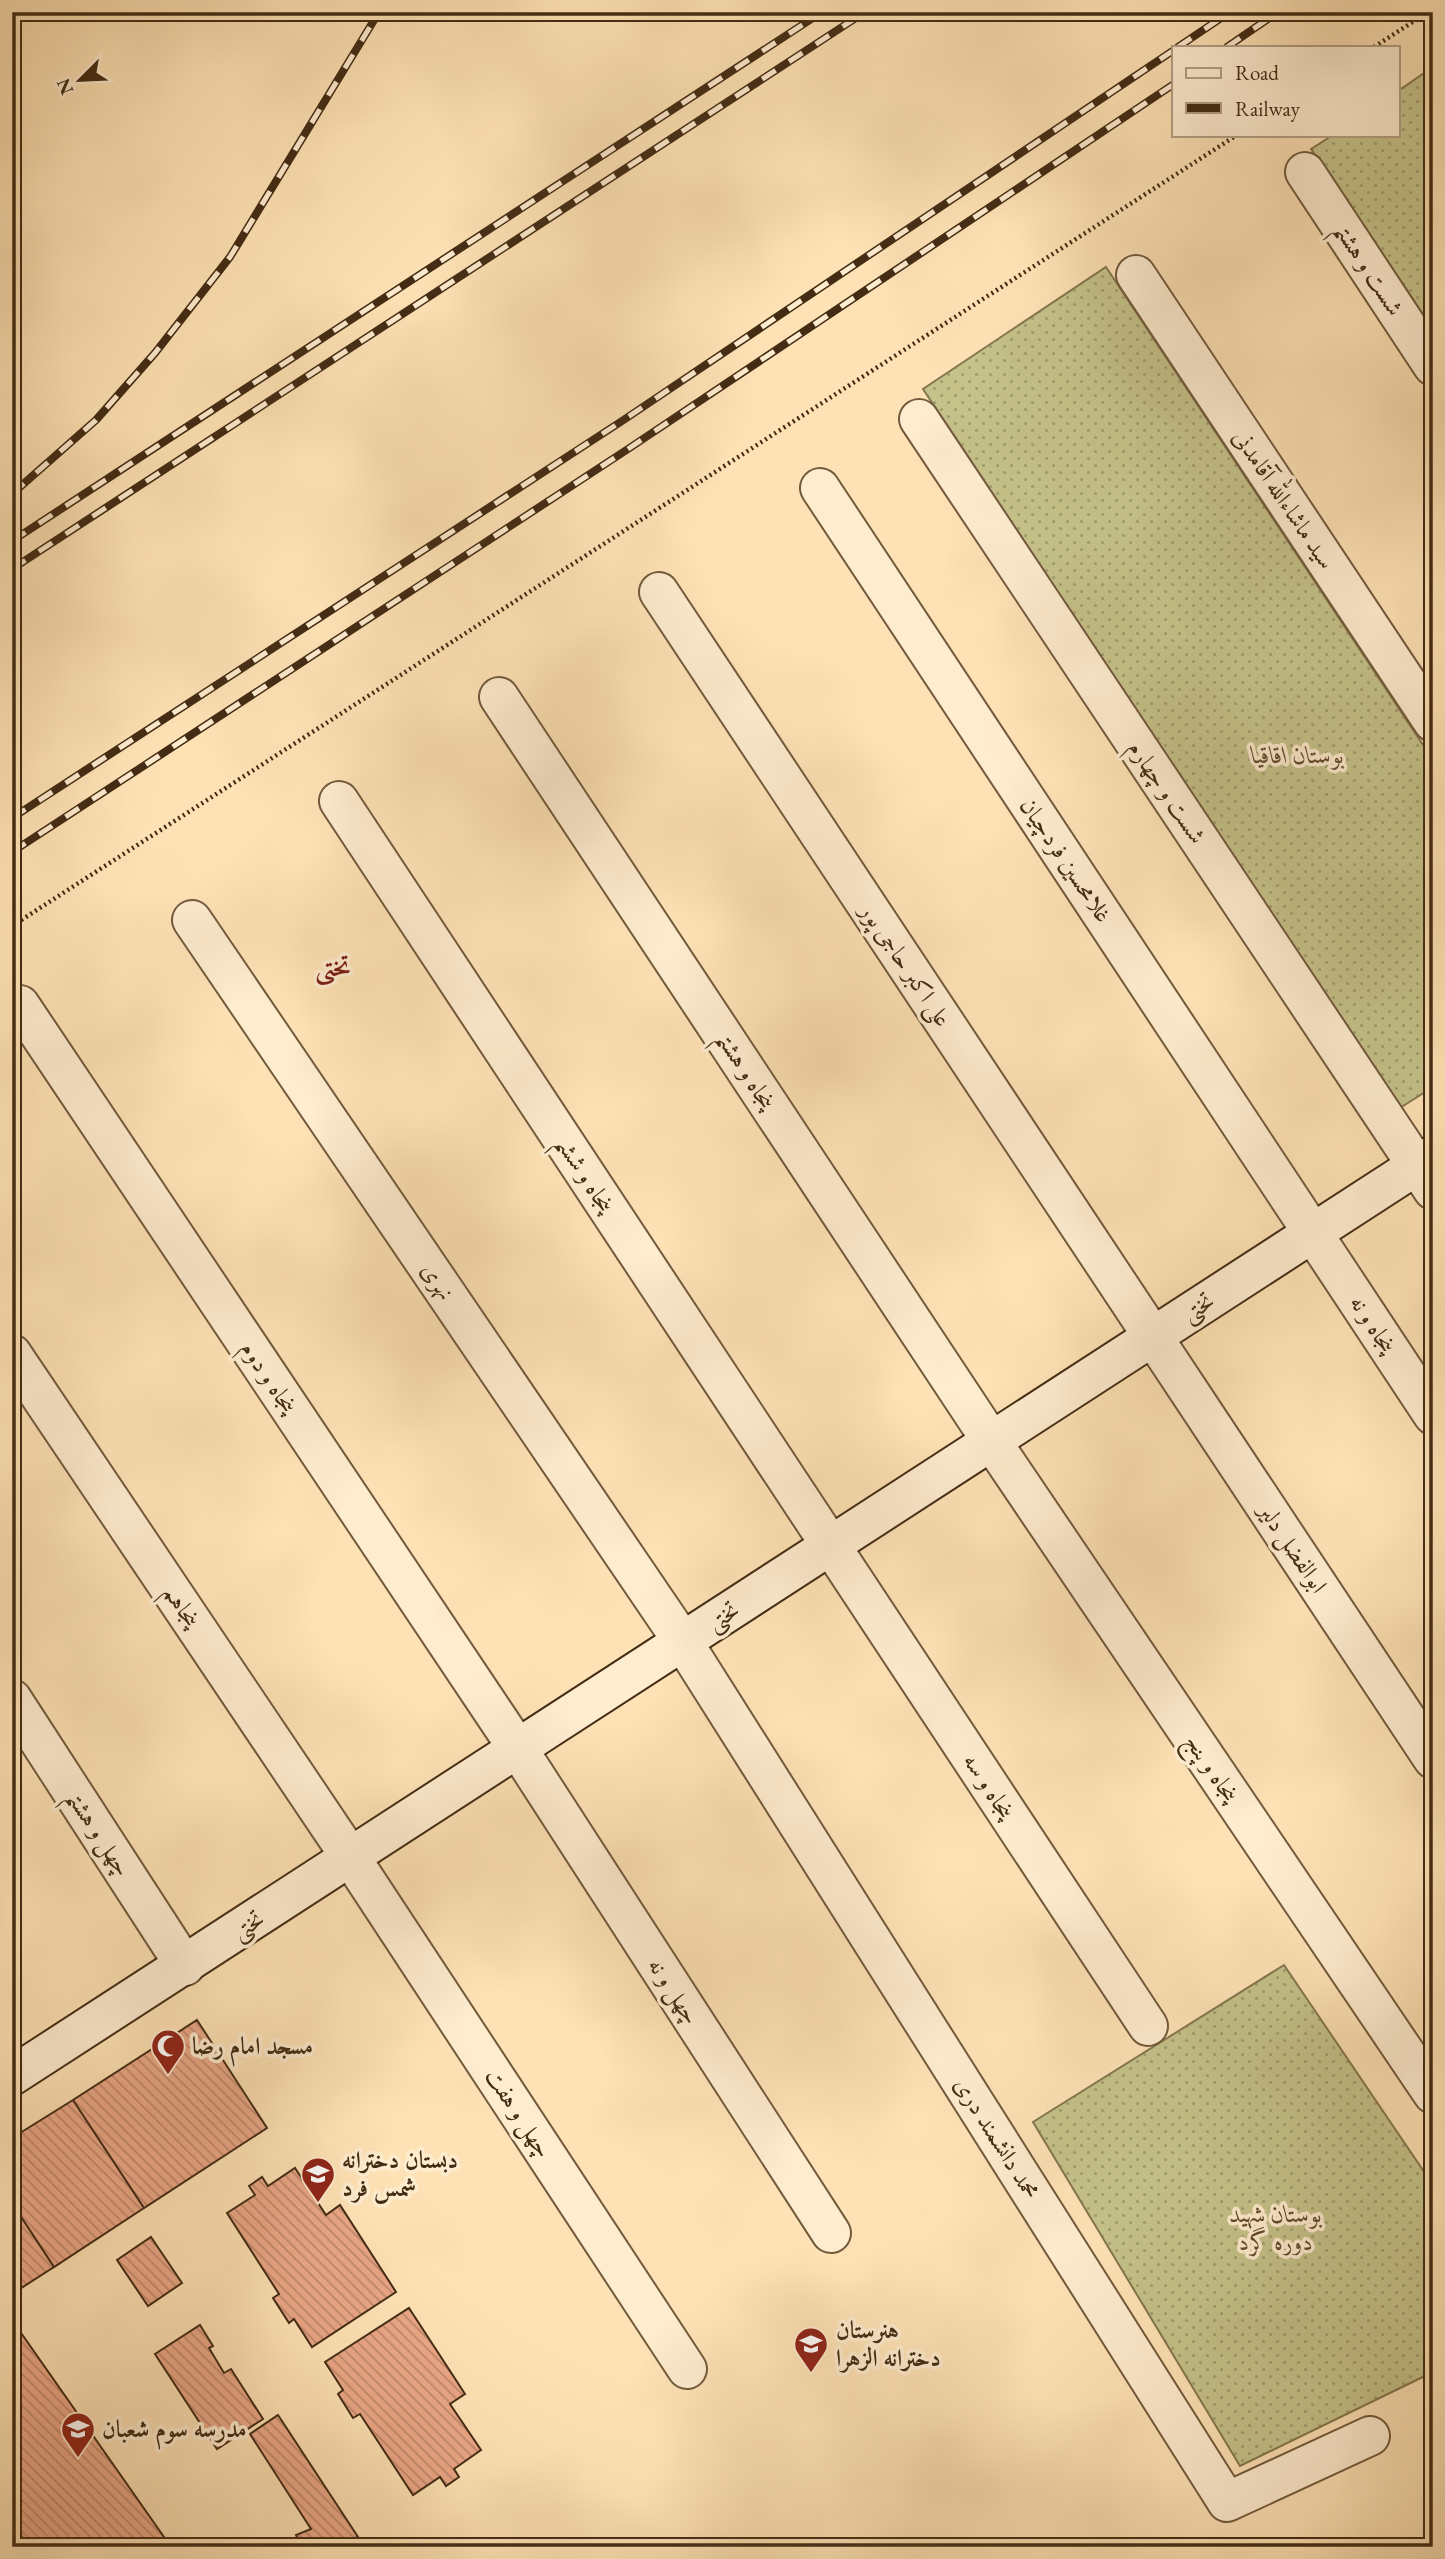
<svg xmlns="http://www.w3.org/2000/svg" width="1445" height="2559" viewBox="0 0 1445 2559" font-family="'EB Garamond',Amiri,serif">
  <defs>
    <pattern id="grass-dots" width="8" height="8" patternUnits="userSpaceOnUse" patternTransform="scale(1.75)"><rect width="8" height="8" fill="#c5c28a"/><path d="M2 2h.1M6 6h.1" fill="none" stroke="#a29e70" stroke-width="1.8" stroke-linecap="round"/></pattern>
    <pattern id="building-back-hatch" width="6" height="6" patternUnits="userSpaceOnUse" patternTransform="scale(1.75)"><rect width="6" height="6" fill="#eba787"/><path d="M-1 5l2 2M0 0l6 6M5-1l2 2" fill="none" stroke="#c0886d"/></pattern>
  </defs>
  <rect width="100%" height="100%" fill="#fee2b5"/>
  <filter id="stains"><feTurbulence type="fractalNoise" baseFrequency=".00286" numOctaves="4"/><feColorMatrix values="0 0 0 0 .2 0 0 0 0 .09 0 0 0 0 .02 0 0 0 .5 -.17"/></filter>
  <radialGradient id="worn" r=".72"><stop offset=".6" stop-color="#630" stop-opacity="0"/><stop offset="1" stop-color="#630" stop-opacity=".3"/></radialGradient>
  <!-- grass -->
  <path fill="url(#grass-dots)" stroke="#84774f" stroke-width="2" d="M1433 67V331L1311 149 1333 135H1398V91Z
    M1106 267 1433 760V1087L1400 1108 923 389Z
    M1284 1965 1433 2185V2372L1240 2466 1033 2122Z"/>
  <!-- building -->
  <path fill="url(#building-back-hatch)" stroke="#432c14" stroke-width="2" d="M197 2020 267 2128 144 2208 73 2100Z
    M73 2100 144 2208 54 2267 12 2203V2138Z
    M295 2168 326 2215 340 2205 396 2292 312 2347 294 2319 289 2323 273 2298 279 2294 227 2213 255 2195 249 2186 262 2177 268 2186Z
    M12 2203 54 2267 12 2294Z
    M151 2237 182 2283 148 2306 117 2260Z
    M409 2308 465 2394 450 2404 481 2450 454 2469 459 2477 446 2486 440 2477 413 2495 360 2414 353 2418 338 2394 343 2390 325 2362Z
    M12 2320 171 2547H29L12 2523Z
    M200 2325 213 2346 209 2348 224 2373 231 2369 263 2419 217 2449 155 2354Z
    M278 2415 358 2537 325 2547H302L296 2535 311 2529 250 2434Z"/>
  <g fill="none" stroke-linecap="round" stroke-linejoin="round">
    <!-- street casing -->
    <g stroke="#725a3c" stroke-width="42">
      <path id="street" d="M1305 172 1433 366
        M1136 275 1433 722
        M919 419 1433 1190
        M820 488 1433 1415
        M659 592 1433 1759
        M499 697 992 1442 1433 2094
        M339 801 1148 2026
        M192 920 683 1642 1227 2502 1370 2436
        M20 1005 518 1749 831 2233
        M12 1354 351 1858 687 2369
        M12 1699 185 1966"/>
    </g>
    <!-- secondary casing -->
    <g stroke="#432c14" stroke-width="42">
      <path id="secondary" d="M12 2076 1433 1155"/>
    </g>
    <!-- path -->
    <path stroke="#432c14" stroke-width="4.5" stroke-dasharray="2 3.5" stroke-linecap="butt" d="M1374 47 1428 12
      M12 926 1237 135"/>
    <!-- street -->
    <use href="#street" stroke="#feeccf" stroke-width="38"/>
    <!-- secondary -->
    <use href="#secondary" stroke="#feeccf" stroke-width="38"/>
    <!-- rail casing -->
    <g stroke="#432c14" stroke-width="8">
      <path id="rail" d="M1178 47 1230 12
        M1227 47 1278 12
        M12 494 96 420 155 353 230 257 379 12
        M12 541 822 12
        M12 569 865 12
        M12 818 622 421 1174 50
        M12 852 628 449 1174 84"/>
    </g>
    <!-- rail -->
    <use href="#rail" stroke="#feeccf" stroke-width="5" stroke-dasharray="16" stroke-linecap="butt"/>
  </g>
  <!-- icons -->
  <defs>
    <g id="mosque-pin" transform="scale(1.75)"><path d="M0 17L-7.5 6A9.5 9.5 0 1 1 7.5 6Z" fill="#8f2418" stroke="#feeccf"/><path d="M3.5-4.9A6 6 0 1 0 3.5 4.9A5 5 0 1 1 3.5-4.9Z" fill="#fff"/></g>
    <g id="school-pin" transform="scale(1.75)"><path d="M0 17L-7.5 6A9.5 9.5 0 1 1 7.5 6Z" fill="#8f2418" stroke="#feeccf"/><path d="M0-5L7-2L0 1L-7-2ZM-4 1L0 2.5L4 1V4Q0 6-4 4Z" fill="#fff"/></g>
  </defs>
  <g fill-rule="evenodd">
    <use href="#mosque-pin" x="168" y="2046"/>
    <use href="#school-pin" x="318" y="2174"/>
    <use href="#school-pin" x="811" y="2344"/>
    <use href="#school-pin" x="78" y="2429"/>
  </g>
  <g text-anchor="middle" stroke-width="7" stroke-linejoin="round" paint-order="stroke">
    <!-- street labels -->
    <g font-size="24" fill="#432c14" stroke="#feeccf">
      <text transform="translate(1369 269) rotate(57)" y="8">شست و هشتم</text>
      <text transform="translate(1284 499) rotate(56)" y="8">سید ماشاءالله آقامدنی</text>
      <text transform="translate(1167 792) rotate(56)" y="8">شست و چهارم</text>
      <text transform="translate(1066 860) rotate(56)" y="8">غلامحسین فردچیان</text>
      <text transform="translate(906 965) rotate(56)" y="8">علی اکبر حاجی پور</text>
      <text transform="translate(746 1070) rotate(57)" y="8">پنجاه و هشتم</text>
      <text transform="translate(585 1174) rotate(57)" y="8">پنجاه و ششم</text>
      <text transform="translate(438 1281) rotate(56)" y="8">نهری</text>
      <text transform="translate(1198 1307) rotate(-33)" y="8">تختی</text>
      <text transform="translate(1373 1324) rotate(57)" y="8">پنجاه و نه</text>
      <text transform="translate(269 1377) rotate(56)" y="8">پنجاه و دوم</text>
      <text transform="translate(1293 1548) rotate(56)" y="8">ابوالفضل دلیر</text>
      <text transform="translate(182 1606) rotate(56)" y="8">پنجاهم</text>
      <text transform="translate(723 1616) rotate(-33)" y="8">تختی</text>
      <text transform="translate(1212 1768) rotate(56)" y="8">پنجاه و پنج</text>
      <text transform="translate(989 1786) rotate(57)" y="8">پنجاه و سه</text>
      <text transform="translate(99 1833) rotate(57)" y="8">چهل و هشتم</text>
      <text transform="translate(248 1925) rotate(-33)" y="8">تختی</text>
      <text transform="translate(674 1991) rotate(57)" y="8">چهل و نه</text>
      <text transform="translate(519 2113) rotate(57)" y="8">چهل و هفت</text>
      <text transform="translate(997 2138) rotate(58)" y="8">محمد دانشمند دری</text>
    </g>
    <!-- park labels -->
    <g font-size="24" font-style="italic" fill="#5d4a2c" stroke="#feeccf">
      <text x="1298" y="763">بوستان اقاقیا</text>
      <text x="1276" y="2222">بوستان شهید<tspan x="1276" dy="28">دوره گرد</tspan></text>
    </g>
    <!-- poi labels -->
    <g font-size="24" font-weight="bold" fill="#432c14" stroke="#feeccf" text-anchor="start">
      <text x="192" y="2054">مسجد امام رضا</text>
      <text x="342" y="2168">دبستان دخترانه<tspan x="342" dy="28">شمس فرد</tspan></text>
      <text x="836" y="2338">هنرستان<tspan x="836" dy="28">دخترانه الزهرا</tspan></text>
      <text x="102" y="2437">مدرسه سوم شعبان</text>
    </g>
    <!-- neighbourhood labels -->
    <g font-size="26" font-weight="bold" fill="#7a1f14" stroke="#feeccf">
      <text x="333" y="976">تختی</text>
    </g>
  </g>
  <!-- margin -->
  <rect width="1445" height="2559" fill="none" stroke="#fee2b5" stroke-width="42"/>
  <rect x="14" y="14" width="1417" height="2531" fill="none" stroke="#432c14" stroke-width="3.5"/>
  <rect x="21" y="21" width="1403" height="2517" fill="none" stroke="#432c14" stroke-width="2"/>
  <!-- legend -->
  <rect x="1172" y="46" width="228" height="91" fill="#feeccf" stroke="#b39f84" stroke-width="2"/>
  <rect x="1186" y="68" width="35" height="10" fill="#feeccf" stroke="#b39f84" stroke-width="2"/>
  <text x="1235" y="80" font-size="21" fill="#432c14">Road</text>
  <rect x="1186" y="103" width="35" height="10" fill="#432c14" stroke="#b39f84" stroke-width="2"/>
  <text x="1235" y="116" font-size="21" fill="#432c14">Railway</text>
  <!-- north arrow -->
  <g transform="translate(80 80) rotate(246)" stroke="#feeccf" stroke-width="5" paint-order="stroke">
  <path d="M0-5L12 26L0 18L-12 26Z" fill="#432c14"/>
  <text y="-10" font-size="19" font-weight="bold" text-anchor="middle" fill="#432c14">N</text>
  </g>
  <rect width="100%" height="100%" filter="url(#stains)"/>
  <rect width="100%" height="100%" fill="url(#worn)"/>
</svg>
